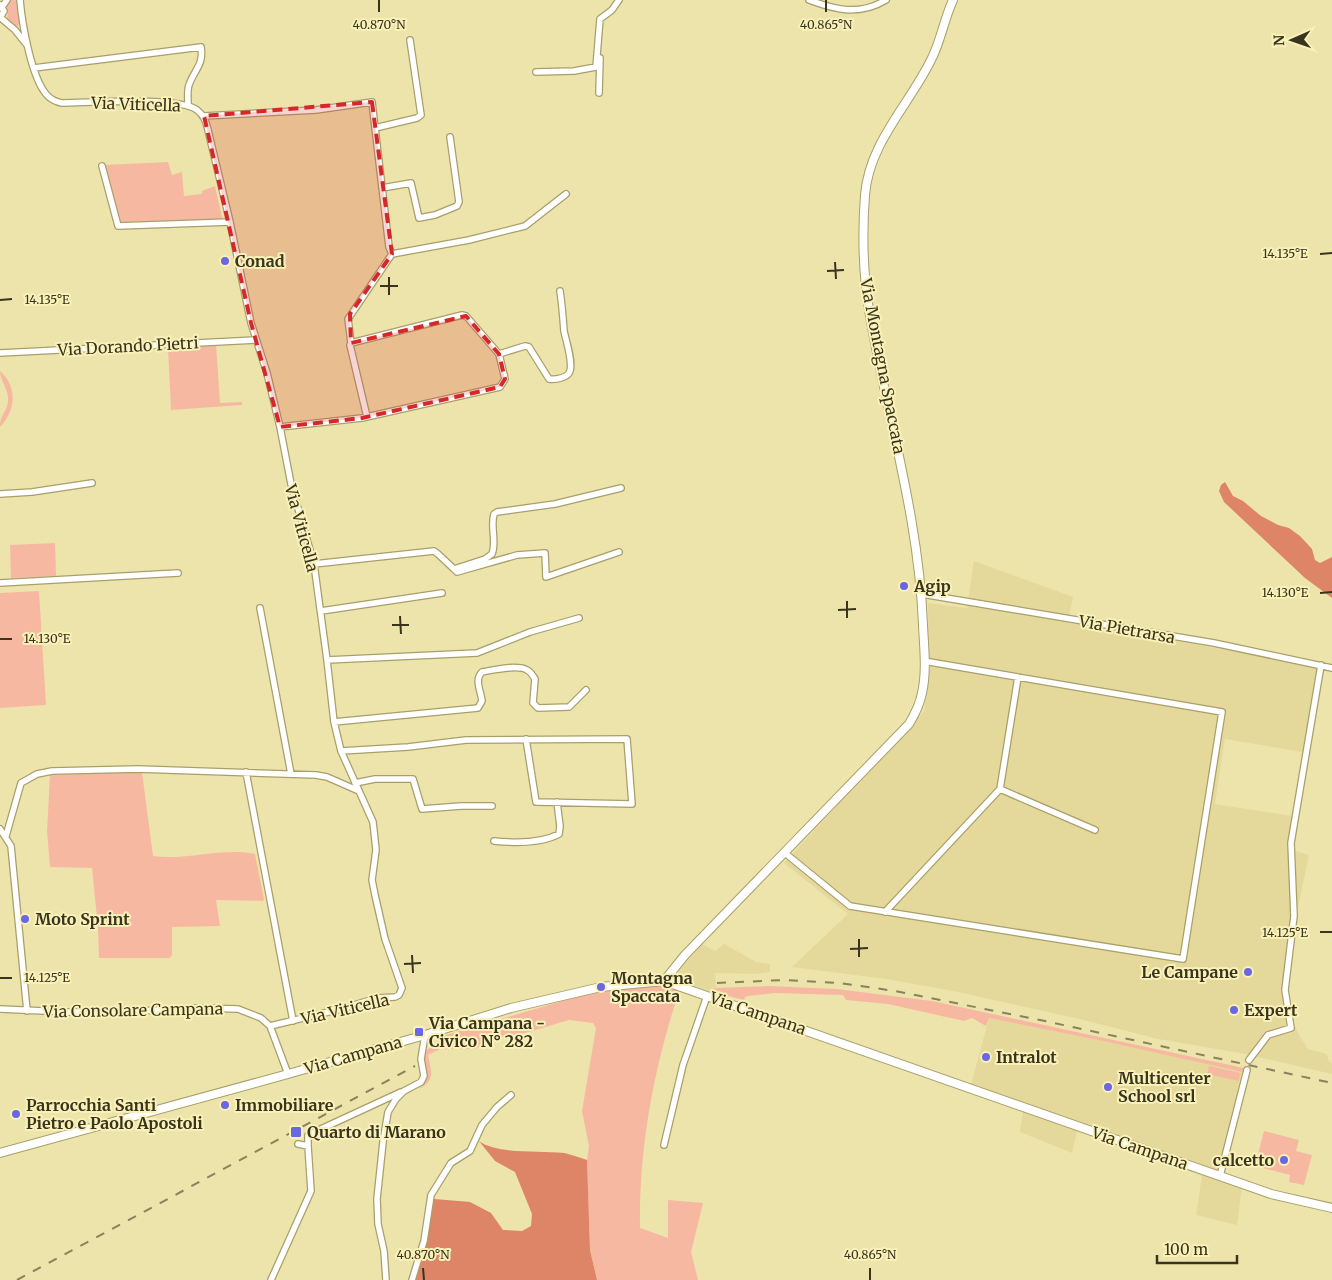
<svg xmlns="http://www.w3.org/2000/svg" width="1332" height="1280" viewBox="0 0 1332 1280" font-family="Merriweather,serif">
  <rect width="100%" height="100%" fill="#ede4ac"/>
  <!-- built -->
  <path fill="#e4d99a" d="M974 561 1073 597 1068 622 1318 666 1303 752 1225 739 1215 804 1298 817 1292 850 1309 855 1296 916 1286 993 1290 1016 1299 1035 1308 1049 1327 1054 1328 1059 1332 1064V1074L1240 1053 1158 1039 1079 1019 953 991 886 979 792 967 848 914 784 863 924 711 929 678 928 603 967 608Z
    M702 944 715 951 724 944 756 962 770 964V972L755 974 715 973 716 993 679 980V971Z
    M989 1018 1103 1041 1242 1071 1217 1178 1242 1187 1237 1225 1196 1215 1202 1176 1077 1131 1072 1153 1020 1132 1023 1111 969 1092Z"/>
  <!-- green -->
  <path fill="#f7b8a2" d="M9 0H17L20 22 18 26H13L7 19 8 12 6 5Z
    M168 162 172 175 182 172 184 196 202 194V191L215 186 222 217 221 220 119 222 105 165Z
    M216 344 220 403 242 402V405L171 410 168 347Z
    M0 371C18 387 16 410 0 427 0 413 8 412 8 399 8 388 0 381 0 371Z
    M55 543 56 576 11 578 10 545Z
    M39 591 46 705 0 708V593Z
    M142 772 153 856C187 861 221 847 255 854L264 899 263 901 216 900 220 926 172 927V955L170 958H99L98 928 92 868 50 867 47 831 50 775Z
    M656 983 680 989C654 1066 639 1146 640 1228L668 1238V1200L703 1203 691 1252 698 1280H597L590 1250 587 1160 589 1146 582 1111 596 1028 593 1023 569 1020 525 1033 490 1039 486 1044 475 1049H440L428 1055C431 1070 436 1081 419 1089 431 1079 426 1066 423 1053L437 1043 439 1037 583 995Z
    M769 986 837 989 932 1001 1244 1068 1243 1072 1103 1041 989 1018 986 1026 972 1018 964 1021 888 1004 846 1000 843 995 774 993 748 996 745 997 744 1000 716 993 715 988Z
    M1209 1066 1240 1073 1239 1081 1207 1074Z
    M1264 1131 1299 1140 1296 1151 1312 1155 1304 1185 1289 1182 1290 1175 1255 1166Z"/>
  <!-- forest -->
  <path fill="#dd8566" d="M1225 482 1233 496 1243 501 1261 516 1278 525 1289 528 1300 536 1312 549 1315 560 1320 563 1332 557V598L1305 578 1224 502 1219 491 1221 485Z
    M479 1141C498 1155 540 1150 564 1153 572 1155 579 1157 587 1160L590 1250 597 1280H413L432 1200 434 1199 470 1202 491 1213 503 1230 522 1231 531 1226 532 1214 515 1172 495 1161Z"/>
  <g fill="none" stroke-linecap="round" stroke-linejoin="round">
    <!-- street casing -->
    <g stroke="#a89f6a" stroke-width="8">
      <path id="street" d="M20 0C22 23 31 76 46 94 50 99 56 102 62 103 89 103 179 96 197 110 204 115 206 122 208 130L230 222 251 323 267 373 280 427 291 484 314 564 327 660 334 722 341 751 373 822 376 850 372 880 375 895 385 939 402 988 399 995 395 997 377 998 341 1009 270 1026
        M809 0C836 10 859 16 886 0
        M0 5 4 11 0 18
        M2 7 7 0
        M1 18 15 30 27 45
        M34 68 201 47C204 65 194 70 189 85 187 90 188 98 188 105
        M536 72 574 71 596 67 600 19 612 10 619 0
        M599 93 600 58
        M204 116 316 110 372 102 389 247 392 254
        M375 128 417 118 421 115 410 40
        M102 166 118 226 230 222
        M382 188 411 183 419 218 435 215 457 206 459 202 450 137
        M351 343 350 345 367 417
        M0 353 256 340
        M499 354 525 346 529 347 549 379C555 380 568 378 570 371 573 361 566 341 564 331 563 317 562 304 560 291
        M280 427 362 418 500 387 505 379 499 354 466 316 462 315 351 343 348 319 392 254 469 240 525 226 566 194
        M0 494 32 492 92 483
        M314 564 434 551 438 554 454 569 485 559 492 554C497 541 490 527 494 514L497 512 555 504 621 488
        M454 569 457 572 517 555 545 553 546 577 619 552
        M0 583 178 573
        M922 594 1214 643 1332 668
        M260 608 291 774
        M321 611 442 593
        M327 660 477 653 530 632 579 618
        M1018 677 1000 789 1095 830
        M334 722 478 708 482 701C481 691 474 680 482 672 493 670 518 664 527 670 531 672 533 676 535 679L533 703 538 708 569 707 586 690
        M341 751 408 747 466 740 627 739 632 804 536 802 526 739
        M246 772 293 1021
        M355 783 375 779H413L422 809 461 806H492
        M0 829 11 846 27 1011
        M6 836 21 783 37 774 52 771 138 769 316 775 327 777 359 791
        M494 841C514 843 542 843 559 834L560 826 557 802
        M785 853 850 906 1183 959 1222 712 924 661
        M885 912 1000 789
        M0 1009 66 1012H120L198 1008 238 1009 261 1018 270 1026 288 1074
        M1249 1060 1268 1035 1291 1028 1285 990 1294 916 1291 843 1321 665
        M298 1144 308 1146V1135L401 1092
        M664 1145 683 1065 707 996
        M1220 1176 1247 1070
        M271 1280 311 1191 308 1146
        M386 1280 384 1251 378 1224 377 1199 383 1142 388 1112 396 1099 404 1091 421 1082 424 1076 421 1059 425 1035
        M412 1280 424 1241 431 1195 451 1163 470 1151 482 1125 497 1107 511 1095"/>
    </g>
    <!-- secondary casing -->
    <g stroke="#a89f6a" stroke-width="10">
      <path id="secondary" d="M664 981 685 955 909 724C915 714 920 704 922 693 927 671 924 647 923 625 919 519 888 419 870 316 863 276 862 235 865 195 869 143 909 105 931 60 941 41 944 19 953 0
        M0 1153 288 1074 425 1035 511 1008 601 987 664 981 1271 1194 1332 1208"/>
    </g>
    <!-- street -->
    <use href="#street" stroke="#fff" stroke-width="5.5"/>
    <!-- secondary -->
    <use href="#secondary" stroke="#fff" stroke-width="8"/>
    <!-- rail -->
    <path stroke="#88825d" stroke-width="2" stroke-dasharray="9 9" stroke-linecap="butt" d="M717 983 784 980 840 983 895 991 1040 1020 1332 1083
      M17 1280 415 1066"/>
  </g>
  <!-- marked area -->
  <path fill="#d62828" fill-opacity="0.2" stroke="#d62828" stroke-width="4" stroke-dasharray="10 6" stroke-linejoin="round" d="M372 102 392 254 350 314 351 343 466 316 499 354 505 379 500 387 362 418 280 427 251 323 204 116Z"/>
  <!-- ticks -->
  <path fill="none" stroke="#38341e" stroke-width="2" d="M379 0V12M826 0V12M1320 254 1332 253M835 262 836 279M827 271 844 270M389 277V295M380 286H398M0 300 12 299M1320 593 1332 592M847 601V618M838 610 856 609M400 616 401 634M392 625H409M0 639H12M1320 932H1332M859 939V957M850 949 868 948M412 955 413 973M404 964 421 963M0 978H12M423 1268 424 1280M870 1268V1280"/>
  <!-- markers -->
  <g fill="#6967e1" stroke="#faf1b9" stroke-width="2">
    <circle cx="225" cy="261" r="5"/>
    <circle cx="904" cy="586" r="5"/>
    <circle cx="25" cy="919" r="5"/>
    <circle cx="1248" cy="972" r="5"/>
    <circle cx="601" cy="987" r="5"/>
    <circle cx="1234" cy="1010" r="5"/>
    <rect x="414" y="1027" width="10" height="10" rx="2.5"/>
    <circle cx="986" cy="1057" r="5"/>
    <circle cx="1108" cy="1087" r="5"/>
    <circle cx="225" cy="1105" r="5"/>
    <circle cx="16" cy="1114" r="5"/>
    <rect x="290" y="1126" width="12" height="12" rx="2.5"/>
    <circle cx="1284" cy="1160" r="5"/>
  </g>
  <g text-anchor="middle" stroke-width="4" stroke-linejoin="round" paint-order="stroke">
    <!-- street labels -->
    <g font-size="16" fill="#38341e" stroke="#faf1b9">
      <text transform="translate(136 104) rotate(2)" y="6">Via Viticella</text>
      <text transform="translate(128 346) rotate(-3)" y="6">Via Dorando Pietri</text>
      <text transform="translate(883 366) rotate(79)" y="6">Via Montagna Spaccata</text>
      <text transform="translate(302 528) rotate(75)" y="6">Via Viticella</text>
      <text transform="translate(1127 629) rotate(10)" y="6">Via Pietrarsa</text>
      <text transform="translate(345 1009) rotate(-13)" y="6">Via Viticella</text>
      <text transform="translate(133 1010) rotate(-1)" y="6">Via Consolare Campana</text>
      <text transform="translate(758 1013) rotate(19)" y="6">Via Campana</text>
      <text transform="translate(353 1055) rotate(-16)" y="6">Via Campana</text>
      <text transform="translate(1140 1148) rotate(19)" y="6">Via Campana</text>
    </g>
    <!-- poi labels -->
    <g font-size="16" font-weight="bold" fill="#38341e" stroke="#faf1b9" text-anchor="start">
      <text x="235" y="267">Conad</text>
      <text x="914" y="592">Agip</text>
      <text x="35" y="925">Moto Sprint</text>
      <text x="1238" y="978" text-anchor="end">Le Campane</text>
      <text x="611" y="984">Montagna<tspan x="611" dy="18">Spaccata</tspan></text>
      <text x="1244" y="1016">Expert</text>
      <text x="429" y="1029">Via Campana -<tspan x="429" dy="18">Civico N° 282</tspan></text>
      <text x="996" y="1063">Intralot</text>
      <text x="1118" y="1084">Multicenter<tspan x="1118" dy="18">School srl</tspan></text>
      <text x="26" y="1111">Parrocchia Santi<tspan x="26" dy="18">Pietro e Paolo Apostoli</tspan></text>
      <text x="235" y="1111">Immobiliare</text>
      <text x="307" y="1138">Quarto di Marano</text>
      <text x="1274" y="1166" text-anchor="end">calcetto</text>
    </g>
  </g>
  <g font-size="12" text-anchor="middle" fill="#38341e" stroke="#faf1b9" stroke-width="4" stroke-linejoin="round" paint-order="stroke">
    <text x="379" y="29">40.870°N</text>
    <text x="826" y="29">40.865°N</text>
    <text x="1285" y="258">14.135°E</text>
    <text x="47" y="304">14.135°E</text>
    <text x="1285" y="597">14.130°E</text>
    <text x="47" y="643">14.130°E</text>
    <text x="1285" y="937">14.125°E</text>
    <text x="47" y="982">14.125°E</text>
    <text x="423" y="1259">40.870°N</text>
    <text x="870" y="1259">40.865°N</text>
  </g>
  <!-- north arrow -->
  <g transform="translate(1292 40) rotate(268)" stroke="#faf1b9" stroke-width="4" paint-order="stroke">
  <path d="M0-4L9 19L0 12L-9 19Z" fill="#38341e"/>
  <text y="-8" font-size="14" font-weight="bold" text-anchor="middle" fill="#38341e">N</text>
  </g>
  <!-- scale -->
  <path d="M1157 1255v8h80v-8" fill="none" stroke="#38341e" stroke-width="2.5"/>
  <text x="1164" y="1255" font-size="15" fill="#38341e" stroke="#faf1b9" stroke-width="4" paint-order="stroke">100 m</text>
</svg>
